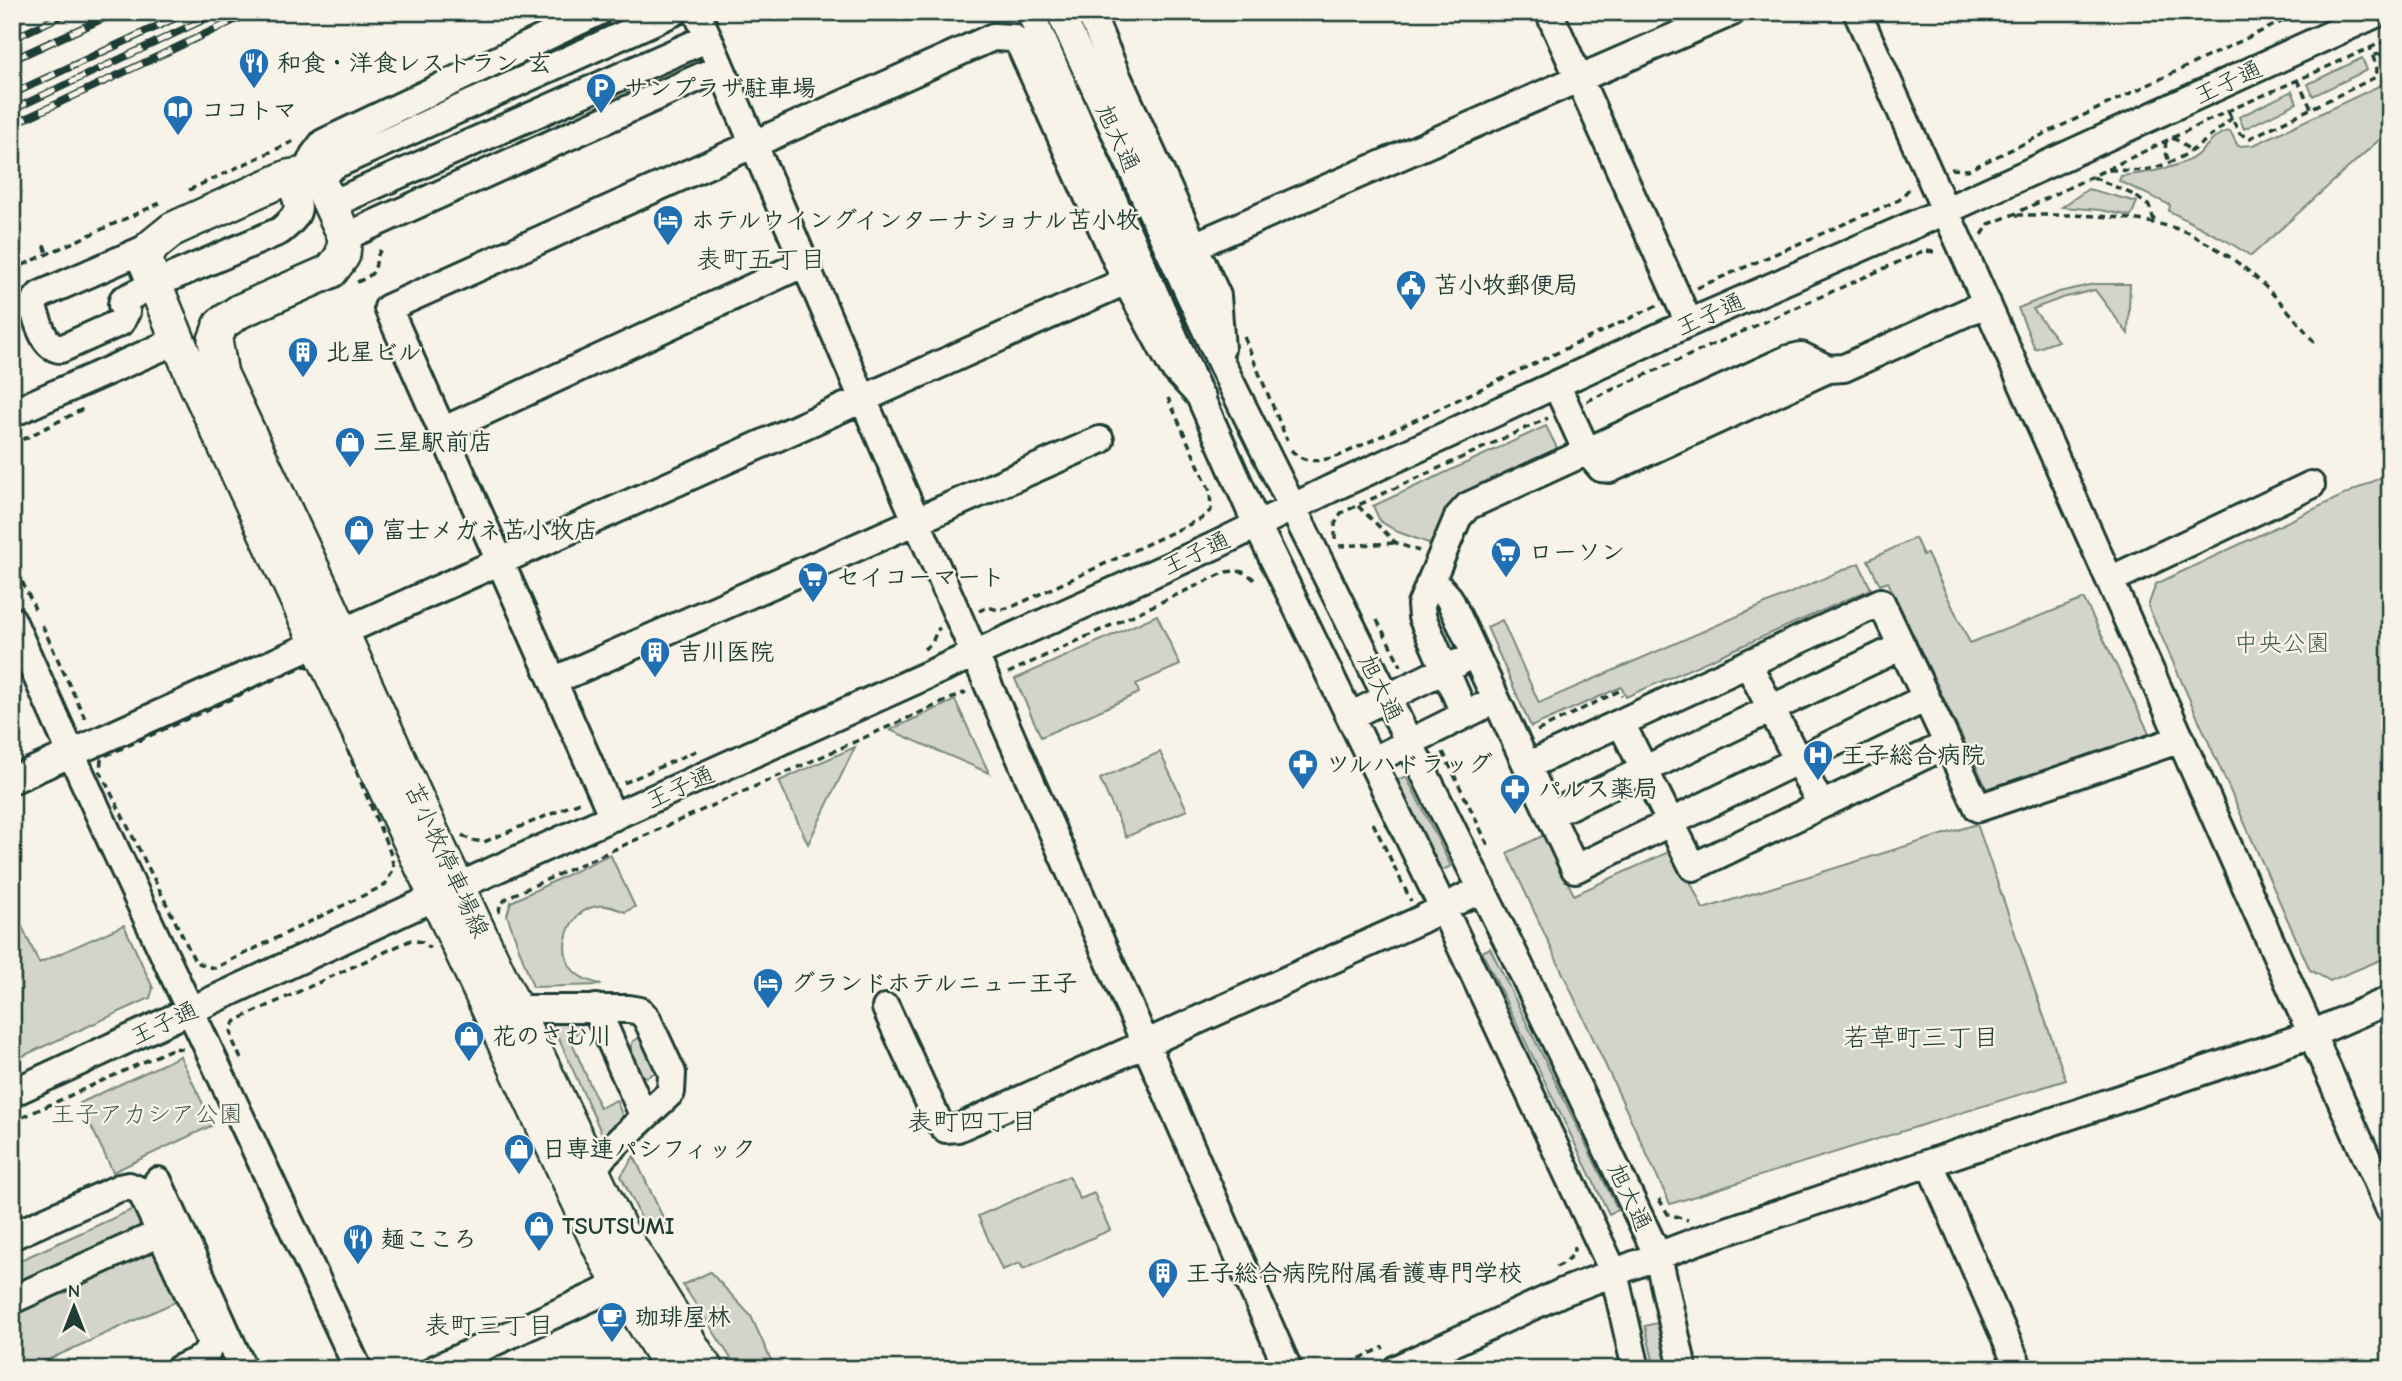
<svg xmlns="http://www.w3.org/2000/svg" width="2402" height="1381" viewBox="0 0 2402 1381" font-family="'Comic Neue','Klee One',sans-serif">
  <rect width="100%" height="100%" fill="#f7f3e8"/>
  <filter id="ink" filterUnits="userSpaceOnUse"><feTurbulence type="fractalNoise" baseFrequency=".0143" numOctaves="2"/><feDisplacementMap in="SourceGraphic" scale="14" xChannelSelector="R" yChannelSelector="G"/><feConvolveMatrix kernelMatrix="1 2 1 2 8 2 1 2 1" color-interpolation-filters="sRGB"/></filter>
  <g filter="url(#ink)">
    <!-- green -->
    <path fill="#d3d5ca" stroke="#79897f" stroke-width="2" d="M2362 58 2367 70 2313 96 2308 84Z
      M2390 60V130L2251 256 2227 241 2169 211 2170 205 2119 181 2121 176C2145 173 2169 170 2191 159 2205 152 2214 132 2230 131L2238 146 2254 145 2383 84 2386 61Z
      M2292 91 2297 103 2244 129 2239 117Z
      M2088 189 2137 202 2131 216 2100 210 2062 207Z
      M2094 284H2130L2128 334 2095 290 2062 298 2033 309 2058 341 2035 349 2018 308 2059 292Z
      M1546 426 1559 452 1434 545 1398 532 1380 521 1373 506Z
      M2390 473V956L2330 981 2310 970 2148 606 2156 584Z
      M1915 538 1923 555 1927 554 1970 643 2084 599 2151 737 1987 789 1888 582 1880 585 1868 560Z
      M1859 563 1871 589 1626 697 1621 687 1531 727 1487 627 1502 620 1539 703Z
      M1157 615 1180 665 1136 684 1139 693 1041 737 1015 679Z
      M955 700 989 773 890 730Z
      M855 747 808 844 779 781Z
      M1160 752 1187 810 1126 837 1100 779Z
      M1406 776 1451 866 1441 871 1397 780Z
      M1977 824 2066 1080 1670 1204 1507 853 1544 835 1574 895 1675 849 1703 909Z
      M610 854 635 907 625 912C617 909 607 904 598 906 568 909 553 954 577 974 584 980 593 982 602 985L533 987 507 915 511 902Z
      M12 905 39 963 124 925 153 988 150 998 12 1061Z
      M1490 948 1618 1210 1609 1214 1482 952Z
      M577 1015 582 1029 570 1038 600 1108 616 1100 624 1119 605 1141 549 1017Z
      M641 1037 659 1064 656 1072 647 1077 639 1074 629 1052 633 1041Z
      M180 1056 213 1125 113 1172 80 1103Z
      M634 1156 666 1224 647 1230 621 1176Z
      M1069 1176 1080 1199 1094 1193 1110 1230 1023 1269 1020 1263 1002 1270 978 1216Z
      M142 1205 153 1230 12 1293V1264Z
      M161 1242 186 1297 28 1369H12V1309Z
      M710 1272 751 1316 775 1369H738L683 1285Z
      M1657 1323 1668 1369H1655L1645 1326Z"/>
    <g fill="none" stroke-linecap="round" stroke-linejoin="round">
      <!-- minor casing -->
      <g stroke="#1f3d34" stroke-width="32">
        <path id="minor" d="M697 12 863 399 1288 1369
          M1030 12 1257 525 1443 908 1614 1273 1636 1369
          M1060 12 1222 365 1510 946 1658 1256 1683 1369
          M1090 12 1116 74 1194 246
          M1549 12 1689 323
          M1857 12 2390 1210
          M305 174 314 155 323 143 598 12
          M318 178 335 165 674 12
          M330 205 708 38
          M345 237 720 68
          M152 246 40 295 34 302 33 308C39 322 43 348 61 349L121 322 126 312 122 305 123 300 155 284 280 231C306 210 299 205 288 177
          M1221 349 1217 296 1194 246 1732 12
          M1556 384 1587 452 1601 468 1610 469 1828 369
          M12 413 178 340
          M442 431 805 263
          M2110 580 2311 485
          M1429 585 1442 590 1449 598 1575 869 1926 698
          M12 620C122 872 243 1119 358 1369
          M1748 664 1821 805
          M553 681 1100 440
          M1465 715 1422 617 1421 605 1458 517 1468 506 1788 359 1801 356 1828 369 1844 368 1987 303
          M1350 716 1458 663
          M1621 723 1693 867 1948 744
          M1372 761 1479 708
          M1527 766 1881 602 1978 808 2181 739
          M12 780 1126 281
          M1550 815 1902 646
          M613 817 388 308 993 37 1013 38 1020 45 1126 281 1172 366 1202 398
          M596 1008 644 1117
          M886 1008 938 1121 946 1129 958 1128 1420 920 1481 889
          M517 1009H629L640 1011 647 1019 672 1073 671 1092 604 1155 592 1171
          M12 1093 459 886 1214 546 1330 489 1689 323 1945 211 2380 12
          M1930 1164 2019 1369
          M158 1181 243 1369
          M12 1236 119 1188 129 1186 141 1191 211 1342 205 1357 179 1369
          M12 1300 160 1233
          M435 1369 599 1294 636 1274
          M1396 1369 1563 1292 1697 1241 2283 1044 2312 1034 2390 1000"/>
      </g>
      <!-- major casing -->
      <g stroke="#1f3d34" stroke-width="38">
        <path id="major" d="M672 1369 619 1283 601 1249 196 384 145 260 152 246 173 229 288 177 305 174 318 178 345 237 343 255 331 271 240 311 221 324 215 340 221 374 330 606 432 833 622 1234 706 1369"/>
      </g>
      <!-- path -->
      <path stroke="#1f3d34" stroke-width="3.5" stroke-dasharray="7 5" stroke-linecap="butt" d="M2374 55 2390 53
        M2297 80 2311 108
        M2228 111 2240 134 2250 138 2376 77 2377 69 2370 47
        M2172 138 2181 142 2190 151
        M2166 141 2165 150 2169 162
        M1951 169 1968 170 2302 12
        M2109 170C2120 170 2132 171 2142 170 2178 166 2206 141 2232 118
        M2093 177 2134 195 2149 206 2155 223
        M189 190 296 140
        M2016 215C2071 215 2128 213 2181 230 2189 232 2197 238 2205 242 2252 267 2282 302 2315 343
        M1982 235 1989 224 2012 215 2228 111 2390 39
        M44 245 48 255
        M12 270 160 203
        M357 282C385 271 369 265 383 246
        M1697 288 1899 200 1910 188
        M1244 337 1287 440
        M1587 401 1923 251 1939 252
        M12 445 85 408
        M1291 450C1305 465 1320 461 1339 456L1658 305
        M1358 506 1396 543 1419 551
        M1335 539V524L1341 513 1548 418
        M1339 546 1396 543
        M12 560 35 609
        M979 611 988 607 998 610 1012 607 1201 519 1211 510 1210 491 1168 398
        M1377 620 1401 666
        M42 625 87 723
        M924 649 932 643 937 630 940 628
        M304 666 310 667 319 682 390 852 394 868 385 885 215 968 205 966 195 961 100 771 101 760 107 755Z
        M1008 673 1226 572C1241 570 1247 571 1257 583
        M1537 731 1619 691 1622 696
        M1443 752 1490 849
        M624 783 700 749
        M1373 823 1411 901
        M462 835 470 840 484 842 582 801
        M499 913 500 905 508 897 966 692
        M241 1059 232 1039 231 1027 237 1020 411 940 422 942 430 948
        M12 1122 174 1048 183 1049
        M1659 1199 1668 1214 1688 1220
        M1556 1267C1565 1263 1575 1257 1574 1246
        M1338 1369 1384 1347"/>
      <!-- minor -->
      <use href="#minor" stroke="#f7f3e8" stroke-width="26"/>
      <!-- major -->
      <use href="#major" stroke="#f7f3e8" stroke-width="33"/>
      <!-- rail casing -->
      <g stroke="#1f3d34" stroke-width="8">
        <path id="rail" d="M12 39 69 12
          M12 60 117 12
          M12 94 188 12
          M12 110 220 12
          M12 125 252 12"/>
      </g>
      <!-- rail -->
      <use href="#rail" stroke="#f7f3e8" stroke-width="5" stroke-dasharray="16" stroke-linecap="butt"/>
    </g>
  </g>
  <!-- icons -->
  <defs>
    <g id="restaurant-pin" transform="scale(1.575)"><path d="M0 17L-7.5 6A9.5 9.5 0 1 1 7.5 6Z" fill="#1f6fb2" stroke="#f7f3e8"/><path d="M-5-6h1v4h1v-4h1v4h1v-4h1v5L-1.5 .5V6h-2V.5L-5-1ZM5-6V6H3V1.5H1.5Q1.5-4 5-6Z" fill="#fff"/></g>
    <g id="parking-pin" transform="scale(1.575)"><path d="M0 17L-7.5 6A9.5 9.5 0 1 1 7.5 6Z" fill="#1f6fb2" stroke="#f7f3e8"/><path d="M-3.5-5.5H1a3.5 3.5 0 0 1 0 7H-1V5.5H-3.5ZM-1-3.4V-.6H.8a1.4 1.4 0 0 0 0-2.8Z" fill="#fff"/></g>
    <g id="library-pin" transform="scale(1.575)"><path d="M0 17L-7.5 6A9.5 9.5 0 1 1 7.5 6Z" fill="#1f6fb2" stroke="#f7f3e8"/><path d="M-6-4Q-3-5.5-.7-3.5V5Q-3 3-6 4ZM6-4Q3-5.5 .7-3.5V5Q3 3 6 4Z" fill="#fff"/></g>
    <g id="hotel-pin" transform="scale(1.575)"><path d="M0 17L-7.5 6A9.5 9.5 0 1 1 7.5 6Z" fill="#1f6fb2" stroke="#f7f3e8"/><path d="M-6-4.5h1.5V1H6V5H4.5V3h-9V5H-6ZM-4 0a1.8 1.8 0 1 1 3.6 0ZM.5 0V-2.5h3Q6-2.5 6 0Z" fill="#fff"/></g>
    <g id="civic-pin" transform="scale(1.575)"><path d="M0 17L-7.5 6A9.5 9.5 0 1 1 7.5 6Z" fill="#1f6fb2" stroke="#f7f3e8"/><path d="M-.6-6.5H3V-4.5H.6V-3L4-1V1h2V6H-6V1h2V-1L-.6-3ZM-1.2 2.5V6h2.4V2.5Z" fill="#fff"/></g>
    <g id="building-pin" transform="scale(1.575)"><path d="M0 17L-7.5 6A9.5 9.5 0 1 1 7.5 6Z" fill="#1f6fb2" stroke="#f7f3e8"/><path d="M-4-6H4V6H1V3H-1V6H-4ZM-2.5-4.3h1.7v1.8h-1.7ZM.8-4.3h1.7v1.8H.8ZM-2.5-1h1.7V.8h-1.7ZM.8-1h1.7V.8H.8Z" fill="#fff"/></g>
    <g id="shop-pin" transform="scale(1.575)"><path d="M0 17L-7.5 6A9.5 9.5 0 1 1 7.5 6Z" fill="#1f6fb2" stroke="#f7f3e8"/><path d="M-5-2.5h2.3a2.7 3.5 0 0 1 5.4 0H5L5.5 6h-11ZM-1.5-2.5h3a1.5 2.3 0 0 0-3 0Z" fill="#fff"/></g>
    <g id="supermarket-pin" transform="scale(1.575)"><path d="M0 17L-7.5 6A9.5 9.5 0 1 1 7.5 6Z" fill="#1f6fb2" stroke="#f7f3e8"/><path d="M-6-5.5h2.5l.6 2H6L4.5 2H-2.5L-4.4-4H-6ZM-1.5 3.2a1.3 1.3 0 1 0 .1 0ZM3 3.2a1.3 1.3 0 1 0 .1 0Z" fill="#fff"/></g>
    <g id="hospital-pin" transform="scale(1.575)"><path d="M0 17L-7.5 6A9.5 9.5 0 1 1 7.5 6Z" fill="#1f6fb2" stroke="#f7f3e8"/><path d="M-5-5h3v3.5h4V-5h3V5h-3V1.5h-4V5h-3Z" fill="#fff"/></g>
    <g id="pharmacy-pin" transform="scale(1.575)"><path d="M0 17L-7.5 6A9.5 9.5 0 1 1 7.5 6Z" fill="#1f6fb2" stroke="#f7f3e8"/><path d="M-2-6h4v4h4v4h-4v4h-4v-4h-4v-4h4Z" fill="#fff"/></g>
    <g id="cafe-pin" transform="scale(1.575)"><path d="M0 17L-7.5 6A9.5 9.5 0 1 1 7.5 6Z" fill="#1f6fb2" stroke="#f7f3e8"/><path d="M-5.5-4.5H6V0H3Q3 3.5 0 3.5H-2.5Q-5.5 3.5-5.5 0ZM3-3.2v2h1.7v-2ZM-6 4.5H4V6H-6Z" fill="#fff"/></g>
  </defs>
  <g fill-rule="evenodd">
    <use href="#restaurant-pin" x="254" y="63"/>
    <use href="#parking-pin" x="601" y="88"/>
    <use href="#library-pin" x="178" y="110"/>
    <use href="#hotel-pin" x="668" y="220"/>
    <use href="#civic-pin" x="1411" y="285"/>
    <use href="#building-pin" x="303" y="352"/>
    <use href="#shop-pin" x="350" y="442"/>
    <use href="#shop-pin" x="359" y="530"/>
    <use href="#supermarket-pin" x="1506" y="552"/>
    <use href="#supermarket-pin" x="813" y="577"/>
    <use href="#building-pin" x="655" y="652"/>
    <use href="#hospital-pin" x="1818" y="755"/>
    <use href="#pharmacy-pin" x="1303" y="764"/>
    <use href="#pharmacy-pin" x="1515" y="789"/>
    <use href="#hotel-pin" x="768" y="983"/>
    <use href="#shop-pin" x="469" y="1036"/>
    <use href="#shop-pin" x="519" y="1149"/>
    <use href="#shop-pin" x="539" y="1226"/>
    <use href="#restaurant-pin" x="358" y="1239"/>
    <use href="#building-pin" x="1163" y="1273"/>
    <use href="#cafe-pin" x="612" y="1317"/>
  </g>
  <g text-anchor="middle" stroke-width="5" stroke-linejoin="round" paint-order="stroke">
    <!-- poi labels -->
    <g font-size="24" font-weight="bold" fill="#1f3d34" stroke="#f7f3e8" text-anchor="start">
      <text x="277" y="71">和食・洋食レストラン 玄</text>
      <text x="624" y="96">サンプラザ駐車場</text>
      <text x="201" y="118">ココトマ</text>
      <text x="691" y="228">ホテルウイングインターナショナル苫小牧</text>
      <text x="1434" y="293">苫小牧郵便局</text>
      <text x="326" y="360">北星ビル</text>
      <text x="373" y="450">三星駅前店</text>
      <text x="382" y="538">富士メガネ苫小牧店</text>
      <text x="1529" y="560">ローソン</text>
      <text x="836" y="585">セイコーマート</text>
      <text x="678" y="660">吉川医院</text>
      <text x="1841" y="763">王子総合病院</text>
      <text x="1326" y="772">ツルハドラッグ</text>
      <text x="1538" y="797">パルス薬局</text>
      <text x="791" y="991">グランドホテルニュー王子</text>
      <text x="492" y="1044">花のさむ川</text>
      <text x="542" y="1157">日専連パシフィック</text>
      <text x="562" y="1234">TSUTSUMI</text>
      <text x="381" y="1247">麺こころ</text>
      <text x="1186" y="1281">王子総合病院附属看護専門学校</text>
      <text x="635" y="1325">珈琲屋林</text>
    </g>
    <!-- street labels -->
    <g font-size="24" fill="#1f3d34" stroke="#f7f3e8">
      <text transform="translate(2228 82) rotate(-25)" y="8">王子通</text>
      <text transform="translate(1118 138) rotate(65)" y="8">旭大通</text>
      <text transform="translate(1710 314) rotate(-24)" y="8">王子通</text>
      <text transform="translate(1196 553) rotate(-25)" y="8">王子通</text>
      <text transform="translate(1381 688) rotate(64)" y="8">旭大通</text>
      <text transform="translate(680 787) rotate(-24)" y="8">王子通</text>
      <text transform="translate(447 860) rotate(65)" y="8">苫小牧停車場線</text>
      <text transform="translate(164 1023) rotate(-25)" y="8">王子通</text>
      <text transform="translate(1630 1197) rotate(65)" y="8">旭大通</text>
    </g>
    <!-- park labels -->
    <g font-size="24" fill="#435b52" stroke="#f7f3e8">
      <text x="2282" y="651">中央公園</text>
      <text x="147" y="1122">王子アカシア公園</text>
    </g>
    <!-- neighbourhood labels -->
    <g font-size="26" fill="#1f3d34" stroke="#f7f3e8">
      <text x="761" y="268">表町五丁目</text>
      <text x="1921" y="1046">若草町三丁目</text>
      <text x="972" y="1130">表町四丁目</text>
      <text x="489" y="1334">表町三丁目</text>
    </g>
  </g>
  <!-- margin -->
  <rect width="2402" height="1381" fill="none" stroke="#f7f3e8" stroke-width="42"/>
  <rect x="21" y="21" width="2360" height="1339" fill="none" stroke="#1f3d34" stroke-width="2.5" filter="url(#ink)"/>
  <!-- north arrow -->
  <g transform="translate(74 1307)" stroke="#f7f3e8" stroke-width="5" paint-order="stroke">
  <path d="M0-5L12 26L0 18L-12 26Z" fill="#1f3d34"/>
  <text y="-10" font-size="19" font-weight="bold" text-anchor="middle" fill="#1f3d34">N</text>
  </g>
</svg>
